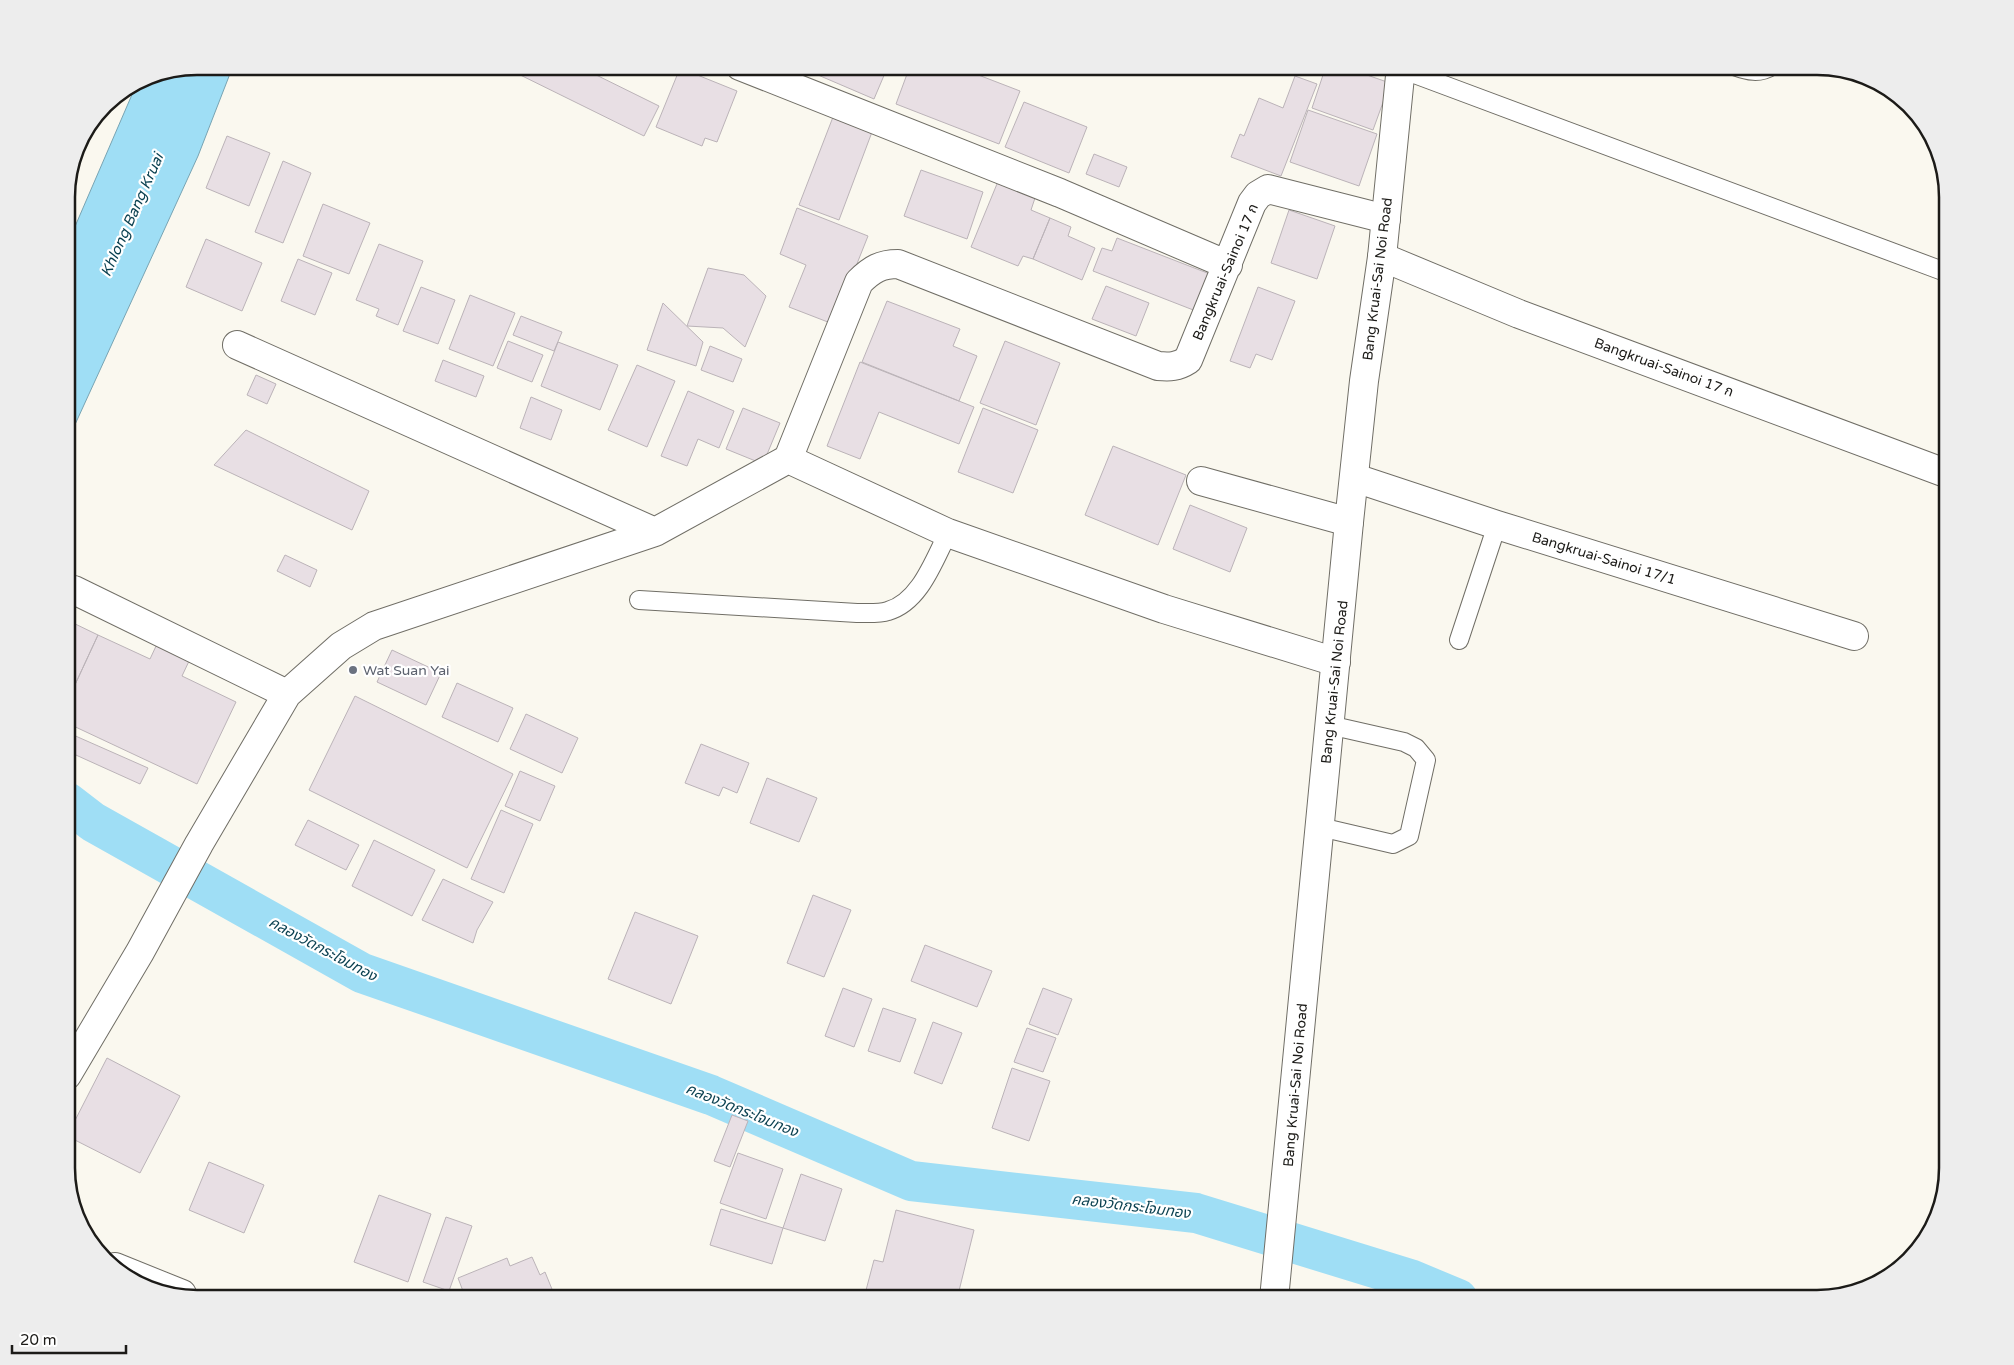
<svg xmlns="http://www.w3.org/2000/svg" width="2014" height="1365" viewBox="0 0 2014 1365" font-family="'Varela Round','Noto Sans Thai',sans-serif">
  <rect width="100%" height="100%" fill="#faf8ef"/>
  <!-- water -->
  <path fill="#9fdef5" stroke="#78a4b3" d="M196 66H233L198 156 67 442V245L137 83 147 76Z"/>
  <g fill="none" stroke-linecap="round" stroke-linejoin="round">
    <!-- canal -->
    <path stroke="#9fdef5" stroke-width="40" d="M67 802 93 822 362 973 711 1095 911 1181 1196 1213 1410 1279 1458 1299"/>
  </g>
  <!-- building -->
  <path fill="#e8dfe4" stroke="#bbb3b8" d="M502 66H578L659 106 644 136Z
    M797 66H888L874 99Z
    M910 66H955L1020 91 999 144 896 104Z
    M1326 66H1341L1390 83 1373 130 1312 108Z
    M680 68 737 91 717 142 705 138 702 146 656 127Z
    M1295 76 1317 84 1281 176 1231 157 1240 134 1244 136 1259 98 1283 108Z
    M1024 102 1087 127 1069 173 1005 147Z
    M1308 110 1377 134 1359 186 1290 162Z
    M833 117 872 132 839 220 799 205Z
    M87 129 81 144 78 143 80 139Z
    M227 136 270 153 249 206 206 188Z
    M1094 154 1127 167 1119 187 1086 174Z
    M283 161 311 173 283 243 255 232Z
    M921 170 983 192 967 239 904 216Z
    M999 179 1036 195 1031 210 1050 218 1033 259 1023 256 1018 266 971 247Z
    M323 204 370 223 349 274 303 256Z
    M797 208 868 236 833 324 789 307 806 265 780 254Z
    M1289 210 1335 226 1317 279 1271 263Z
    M1050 218 1071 227 1068 236 1095 248 1082 280 1033 259Z
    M1117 238 1215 276 1201 313 1093 271 1102 248 1112 251Z
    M206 239 262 263 242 311 186 287Z
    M379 244 423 261 398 325 376 316 379 309 356 300Z
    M298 259 332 273 315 315 281 301Z
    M708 268 744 275 766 296 745 347 723 328 687 326Z
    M1106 286 1149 303 1136 336 1092 319Z
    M421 287 455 300 438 344 403 331Z
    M1258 287 1295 301 1272 360 1256 354 1250 368 1230 361Z
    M470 295 515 313 493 366 449 349Z
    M887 301 960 329 953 346 977 356 959 401 862 362Z
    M663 303 703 342 696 366 647 350Z
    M521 316 562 332 554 351 513 335Z
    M508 341 543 355 532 382 497 368Z
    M1005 341 1060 363 1036 425 980 403Z
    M558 342 618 365 600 410 541 386Z
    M710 346 742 359 733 382 701 370Z
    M443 360 484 376 476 397 435 381Z
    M860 362 974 407 959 444 879 412 860 459 827 446Z
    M637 365 675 381 647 447 608 430Z
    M256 375 276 384 267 404 247 395Z
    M688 391 734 411 719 448 698 439 687 466 661 456Z
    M531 397 562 410 551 440 520 428Z
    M743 408 780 423 763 464 726 449Z
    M983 408 1038 430 1013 493 958 472Z
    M246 430 369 491 352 530 214 465Z
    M1113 446 1186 475 1158 545 1085 515Z
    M1190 505 1247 528 1230 572 1173 549Z
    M285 555 317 570 310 587 277 571Z
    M67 620 98 635 67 702Z
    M98 635 150 659 157 644 190 659 182 676 236 702 197 784 67 723V702Z
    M392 650 441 673 426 705 377 682Z
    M457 683 513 708 498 742 442 717Z
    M355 696 513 774 467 868 309 790Z
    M526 714 578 738 562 773 510 749Z
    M71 734 148 768 140 784 67 751V743Z
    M701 744 749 763 737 793 723 787 719 796 685 783Z
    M520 771 555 786 540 821 505 806Z
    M767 778 817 798 799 842 750 823Z
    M501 810 533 824 504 893 471 879Z
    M308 820 359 845 346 870 295 845Z
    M374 840 435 870 412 916 352 886Z
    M443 879 493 902 477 930 473 943 422 920Z
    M813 895 851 910 824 977 787 963Z
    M635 912 698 936 671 1004 608 979Z
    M925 945 992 971 977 1007 911 981Z
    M67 960 74 963 67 980Z
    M843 988 872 999 854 1047 825 1036Z
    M1043 988 1072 999 1058 1035 1029 1024Z
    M883 1008 916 1019 900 1062 868 1051Z
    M933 1022 962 1033 942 1084 914 1073Z
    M1027 1028 1056 1038 1043 1072 1014 1062Z
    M107 1058 180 1096 140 1173 67 1136Z
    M1012 1068 1050 1081 1029 1141 992 1128Z
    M732 1115 748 1121 730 1167 714 1161Z
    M738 1153 783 1169 766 1219 720 1203Z
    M209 1162 264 1185 244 1233 189 1210Z
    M801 1174 842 1189 825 1241 783 1228Z
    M379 1195 431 1214 408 1282 354 1262Z
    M721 1209 783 1228 772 1264 710 1245Z
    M896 1210 974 1230 957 1299H876L877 1296 865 1294 874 1260 883 1262Z
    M446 1217 472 1226 449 1291 423 1282Z
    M532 1257 540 1275 545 1272 556 1299H466L458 1278 507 1258 510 1266Z"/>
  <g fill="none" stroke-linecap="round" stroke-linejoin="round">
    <!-- service casing -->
    <g stroke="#706e66" stroke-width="20">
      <path id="service" d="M1734 66C1748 71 1759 74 1772 66
        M1401 69 1948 273
        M639 600 857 613C866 613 879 614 888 611 920 602 934 560 948 533
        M1459 640 1497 525
        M1320 827 1393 844 1409 836 1426 760 1416 748 1404 742 1329 725"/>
    </g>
    <!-- minor casing -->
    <g stroke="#706e66" stroke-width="30">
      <path id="minor" d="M740 66 1060 193 1228 265
        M1382 257 1519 314 1948 474
        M237 345 655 532
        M788 459 948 533 1164 609 1336 662
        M1355 478 1497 525 1854 636
        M1201 481 1349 522
        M74 590 287 694
        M67 1075 140 952 199 844 287 694 341 646 374 626 655 532 788 459 859 282C872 269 881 264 898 264L1158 366C1170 367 1177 367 1188 360L1252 203 1258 195 1268 189 1386 219
        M115 1267 182 1294"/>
    </g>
    <!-- secondary casing -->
    <g stroke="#706e66" stroke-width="30">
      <path id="secondary" d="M1274 1299 1349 522 1364 381 1382 257 1401 66"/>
    </g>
    <!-- service -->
    <use href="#service" stroke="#fff" stroke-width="18"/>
    <!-- minor -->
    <use href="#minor" stroke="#fff" stroke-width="28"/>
    <!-- secondary -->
    <use href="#secondary" stroke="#fff" stroke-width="28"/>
  </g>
  <!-- markers -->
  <circle fill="#6b7280" stroke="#fff" stroke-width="2" cx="353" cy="670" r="5"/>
  <g text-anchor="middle" stroke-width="4.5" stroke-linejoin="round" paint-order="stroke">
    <!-- street labels -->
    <g font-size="14" fill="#1c1b18" stroke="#fff">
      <text transform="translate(1225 272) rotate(-67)" y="5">Bangkruai-Sainoi 17 ก</text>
      <text transform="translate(1377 279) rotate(-83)" y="5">Bang Kruai-Sai Noi Road</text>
      <text transform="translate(1664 367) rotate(20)" y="5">Bangkruai-Sainoi 17 ก</text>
      <text transform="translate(1604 558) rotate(17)" y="5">Bangkruai-Sainoi 17/1</text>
      <text transform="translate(1334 682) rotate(-84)" y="5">Bang Kruai-Sai Noi Road</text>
      <text transform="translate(1295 1085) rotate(-85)" y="5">Bang Kruai-Sai Noi Road</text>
    </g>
    <!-- worship labels -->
    <g font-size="14" fill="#5b616d" stroke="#fff" text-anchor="start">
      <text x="363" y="675">Wat Suan Yai</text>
    </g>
    <!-- water labels -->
    <g font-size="15" font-style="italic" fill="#083f4f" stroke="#fff">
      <text transform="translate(132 215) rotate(-66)" y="5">Khlong Bang Kruai</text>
      <text transform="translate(323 949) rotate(28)" y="5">คลองวัดกระโจมทอง</text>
      <text transform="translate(742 1110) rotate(22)" y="5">คลองวัดกระโจมทอง</text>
      <text transform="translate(1131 1206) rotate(7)" y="5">คลองวัดกระโจมทอง</text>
    </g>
  </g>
  <!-- crop -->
  <path d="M0 0H2014V1365H0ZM197 75H1817A122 122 0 0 1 1939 197V1168A122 122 0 0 1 1817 1290H197A122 122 0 0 1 75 1168V197A122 122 0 0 1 197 75Z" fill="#ededed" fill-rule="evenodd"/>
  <path fill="none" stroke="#1c1b18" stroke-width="2.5" d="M197 75H1817A122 122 0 0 1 1939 197V1168A122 122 0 0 1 1817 1290H197A122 122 0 0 1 75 1168V197A122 122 0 0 1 197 75Z"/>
  <!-- scale -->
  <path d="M12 1345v8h114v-8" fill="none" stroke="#1c1b18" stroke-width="2.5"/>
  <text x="20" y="1345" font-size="15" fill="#1c1b18" stroke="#ffffff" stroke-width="4" paint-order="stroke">20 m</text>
</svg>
